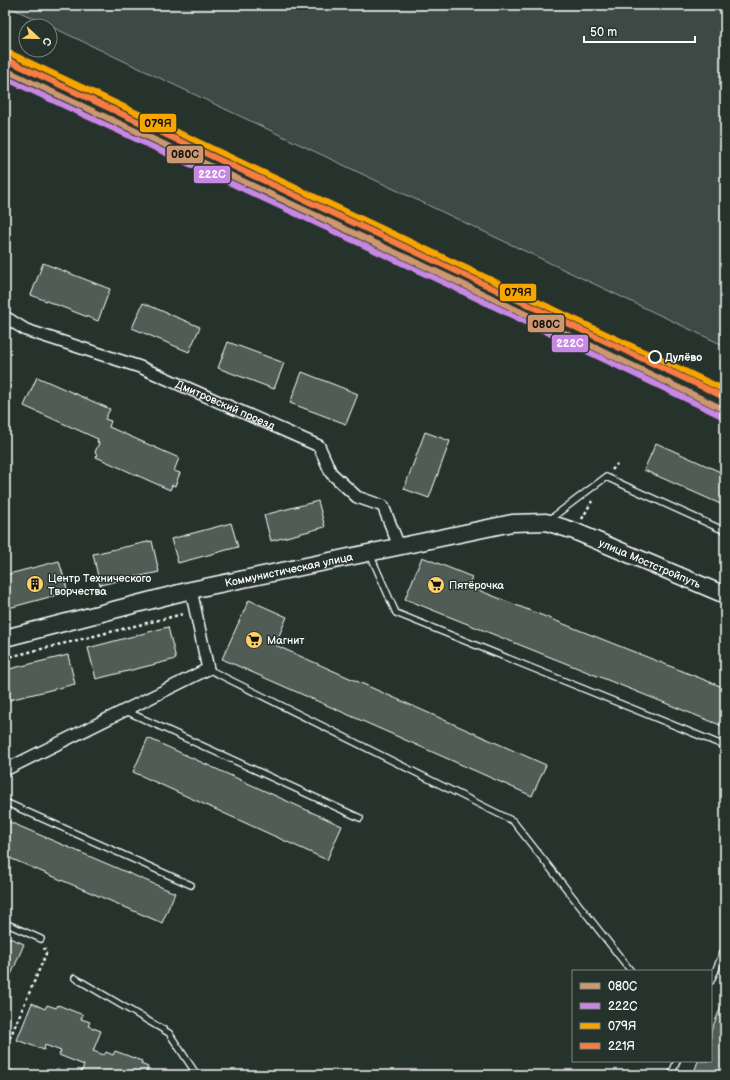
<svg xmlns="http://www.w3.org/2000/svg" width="730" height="1080" viewBox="0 0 730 1080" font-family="'Balsamiq Sans',sans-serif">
  <rect width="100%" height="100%" fill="#26332d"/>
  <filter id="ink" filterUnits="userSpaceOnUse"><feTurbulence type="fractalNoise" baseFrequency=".025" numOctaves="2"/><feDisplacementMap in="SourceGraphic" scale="8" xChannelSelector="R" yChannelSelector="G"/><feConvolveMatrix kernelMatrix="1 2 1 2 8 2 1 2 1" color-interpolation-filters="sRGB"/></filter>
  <g filter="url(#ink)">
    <!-- green -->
    <path fill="#3e4944" stroke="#9ea4a2" d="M5 5H725V346L50 26Z"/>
    <!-- building -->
    <path fill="#515c57" stroke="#fff" d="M43 263 110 289 98 321 31 295Z
      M143 303 200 327 189 352 132 328Z
      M228 342 284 363 274 389 218 368Z
      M302 372 358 394 346 424 290 403Z
      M37 377 110 409 105 419 111 421 109 427 179 458 174 471 180 473 175 486 172 485 170 490 96 457 97 454 95 452 99 443 97 442 98 439 24 406Z
      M425 432 450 441 429 498 404 489Z
      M656 443 725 474V506L644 470Z
      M318 501 325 527 271 541 264 515Z
      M231 523 238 547 178 563 171 539Z
      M152 541 159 572 100 585 93 554Z
      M422 557 472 577 468 586 725 688V727L405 599Z
      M59 561 68 592 5 609V575Z
      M249 600 287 617 275 645 546 765 532 796 222 659Z
      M168 627 176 659 96 679 88 648Z
      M68 655 75 684 5 701V670Z
      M148 738 342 826 327 860 133 772Z
      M5 820 175 893 162 923 5 856Z
      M5 936 24 944 11 975 5 972Z
      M725 997V1075H693L698 1061H711V1031Z
      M32 1003 45 1009 47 1005 56 1008 58 1005 83 1015 81 1019 90 1022 88 1026 101 1031 93 1051 104 1055 106 1052 113 1055 115 1051 142 1061 141 1064 148 1067 146 1072 154 1075H80L84 1065 59 1055 61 1051 45 1045 44 1050 17 1040Z"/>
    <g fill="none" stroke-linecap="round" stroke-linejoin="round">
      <!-- lane casing -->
      <g stroke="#fff" stroke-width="8">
        <path id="lane" d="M549 520 606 477 725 531
          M370 554 396 613 725 746
          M208 669 513 821 631 971
          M126 711 360 818
          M5 802 191 885
          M5 923 41 939
          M75 978 169 1033 197 1075
          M711 981 725 948
          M5 1072 12 1075
          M671 1075 677 1061"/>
      </g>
      <!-- street casing -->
      <g stroke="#fff" stroke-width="14">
        <g id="street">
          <path id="s1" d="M5 317 26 330 140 367 319 446 331 473 357 497 383 506 399 546"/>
          <path d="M5 770 208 669 191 590"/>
        </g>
      </g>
      <!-- secondary casing -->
      <g stroke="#fff" stroke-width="19">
        <g id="secondary">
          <path id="s2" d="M5 638 191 590 512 523 546 522 574 531 725 595"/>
        </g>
      </g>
      <!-- path -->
      <path stroke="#fff" stroke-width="2.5" stroke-dasharray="3 3" stroke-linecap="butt" d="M612 470 617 464
        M582 519 592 501
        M5 658 183 614
        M5 1049 46 954 44 948"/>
      <!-- lane -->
      <use href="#lane" stroke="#26332d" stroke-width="5.5"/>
      <!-- street -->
      <use href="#street" stroke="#26332d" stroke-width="11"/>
      <!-- secondary -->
      <use href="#secondary" stroke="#26332d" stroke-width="16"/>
      <!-- rail-1 casing -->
      <g stroke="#26332d" stroke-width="9">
        <path id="rail-1" d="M5 70 450 278 725 410"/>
      </g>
      <!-- rail-2 casing -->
      <g stroke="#26332d" stroke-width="9">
        <path id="rail-2" d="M5 78 447 284 722 416"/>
      </g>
      <!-- rail-3 casing -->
      <g stroke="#26332d" stroke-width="9">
        <path id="rail-3" d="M5 51 725 390"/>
      </g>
      <!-- rail-4 casing -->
      <g stroke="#26332d" stroke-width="9">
        <path id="rail-4" d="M5 59 722 396"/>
      </g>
      <!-- rail-1 -->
      <use href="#rail-1" stroke="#cd976f" stroke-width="6"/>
      <!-- rail-2 -->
      <use href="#rail-2" stroke="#c787e3" stroke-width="6"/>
      <!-- rail-3 -->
      <use href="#rail-3" stroke="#f7a600" stroke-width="6"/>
      <!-- rail-4 -->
      <use href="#rail-4" stroke="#f77d43" stroke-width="6"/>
    </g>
  </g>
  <!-- icons -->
  <defs>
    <g id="building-disc" transform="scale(0.9)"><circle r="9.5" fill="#ffd166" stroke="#26332d"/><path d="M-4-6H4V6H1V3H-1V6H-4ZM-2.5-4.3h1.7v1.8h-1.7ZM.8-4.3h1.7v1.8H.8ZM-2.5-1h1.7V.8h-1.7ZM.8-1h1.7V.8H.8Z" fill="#111"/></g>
    <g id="supermarket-disc" transform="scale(0.9)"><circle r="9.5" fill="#ffd166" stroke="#26332d"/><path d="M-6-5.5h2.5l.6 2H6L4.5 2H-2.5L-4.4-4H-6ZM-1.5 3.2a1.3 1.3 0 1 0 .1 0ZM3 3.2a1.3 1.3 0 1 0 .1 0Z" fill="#111"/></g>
  </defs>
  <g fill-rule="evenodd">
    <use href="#building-disc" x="35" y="584"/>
    <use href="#supermarket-disc" x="436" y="585"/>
    <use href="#supermarket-disc" x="254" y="640"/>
  </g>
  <!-- markers -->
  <circle fill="#26332d" stroke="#fff" stroke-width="2" cx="655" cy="357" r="6"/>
  <g text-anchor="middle" stroke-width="3" stroke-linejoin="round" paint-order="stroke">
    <!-- stop labels -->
    <g font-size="11" font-weight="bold" fill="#fff" stroke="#26332d" text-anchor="start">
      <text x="665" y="361">Дулёво</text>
    </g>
    <!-- street labels -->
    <g font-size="11" fill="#fff" stroke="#26332d">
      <text dy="4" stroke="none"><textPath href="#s1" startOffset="238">Дмитровский проезд</textPath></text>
      <text dy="4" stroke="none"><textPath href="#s2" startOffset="666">улица Мостстройпуть</textPath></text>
      <text dy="4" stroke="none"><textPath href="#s2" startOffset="292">Коммунистическая улица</textPath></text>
    </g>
    <!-- poi labels -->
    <g font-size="11" fill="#fff" stroke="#26332d" text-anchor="start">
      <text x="48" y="582">Центр Технического<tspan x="48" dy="13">Творчества</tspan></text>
      <text x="449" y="589">Пятёрочка</text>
      <text x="267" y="644">Магнит</text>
    </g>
  </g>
  <g stroke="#26332d" stroke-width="1.5">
    <rect x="139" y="113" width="38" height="20" rx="4" fill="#f7a600"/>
    <rect x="166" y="145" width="38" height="19" rx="4" fill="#cd976f"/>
    <rect x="193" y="165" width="38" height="19" rx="4" fill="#c787e3"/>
    <rect x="499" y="283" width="38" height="19" rx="4" fill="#f7a600"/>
    <rect x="527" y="314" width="38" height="19" rx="4" fill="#cd976f"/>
    <rect x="551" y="334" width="38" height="19" rx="4" fill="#c787e3"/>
  </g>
  <g font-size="11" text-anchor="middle" font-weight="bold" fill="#fff">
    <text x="212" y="178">222С</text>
    <text x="570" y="347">222С</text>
  </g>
  <g font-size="11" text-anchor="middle" font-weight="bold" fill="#111">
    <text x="158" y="127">079Я</text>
    <text x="185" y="158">080С</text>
    <text x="518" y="296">079Я</text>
    <text x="546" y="328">080С</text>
  </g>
  <!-- margin -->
  <rect width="730" height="1080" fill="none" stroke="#26332d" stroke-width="20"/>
  <rect x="10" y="10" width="710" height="1060" fill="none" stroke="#fff" stroke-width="1.5" filter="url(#ink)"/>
  <!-- legend -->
  <rect x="572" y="970" width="140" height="92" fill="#26332d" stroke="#7d8581"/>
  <rect x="580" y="983" width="20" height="6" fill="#cd976f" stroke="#7d8581"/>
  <text x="608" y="990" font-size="12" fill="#ffffff">080С</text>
  <rect x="580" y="1003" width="20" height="6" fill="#c787e3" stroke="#7d8581"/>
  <text x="608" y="1010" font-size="12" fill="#ffffff">222С</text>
  <rect x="580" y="1023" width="20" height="6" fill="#f7a600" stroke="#7d8581"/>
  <text x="608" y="1030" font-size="12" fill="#ffffff">079Я</text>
  <rect x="580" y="1043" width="20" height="6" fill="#f77d43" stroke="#7d8581"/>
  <text x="608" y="1050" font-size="12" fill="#ffffff">221Я</text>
  <!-- north arrow -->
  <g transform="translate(38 38) rotate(112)"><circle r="19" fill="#26332d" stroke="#7d8581"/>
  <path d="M0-3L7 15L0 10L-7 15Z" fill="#ffd166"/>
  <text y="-6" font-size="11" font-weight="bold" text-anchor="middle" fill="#ffffff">С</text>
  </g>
  <!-- scale -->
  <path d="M584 36v6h111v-6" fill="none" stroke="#ffffff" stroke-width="2"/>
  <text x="590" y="36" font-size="12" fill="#ffffff" stroke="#26332d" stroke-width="3" paint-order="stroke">50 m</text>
</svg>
